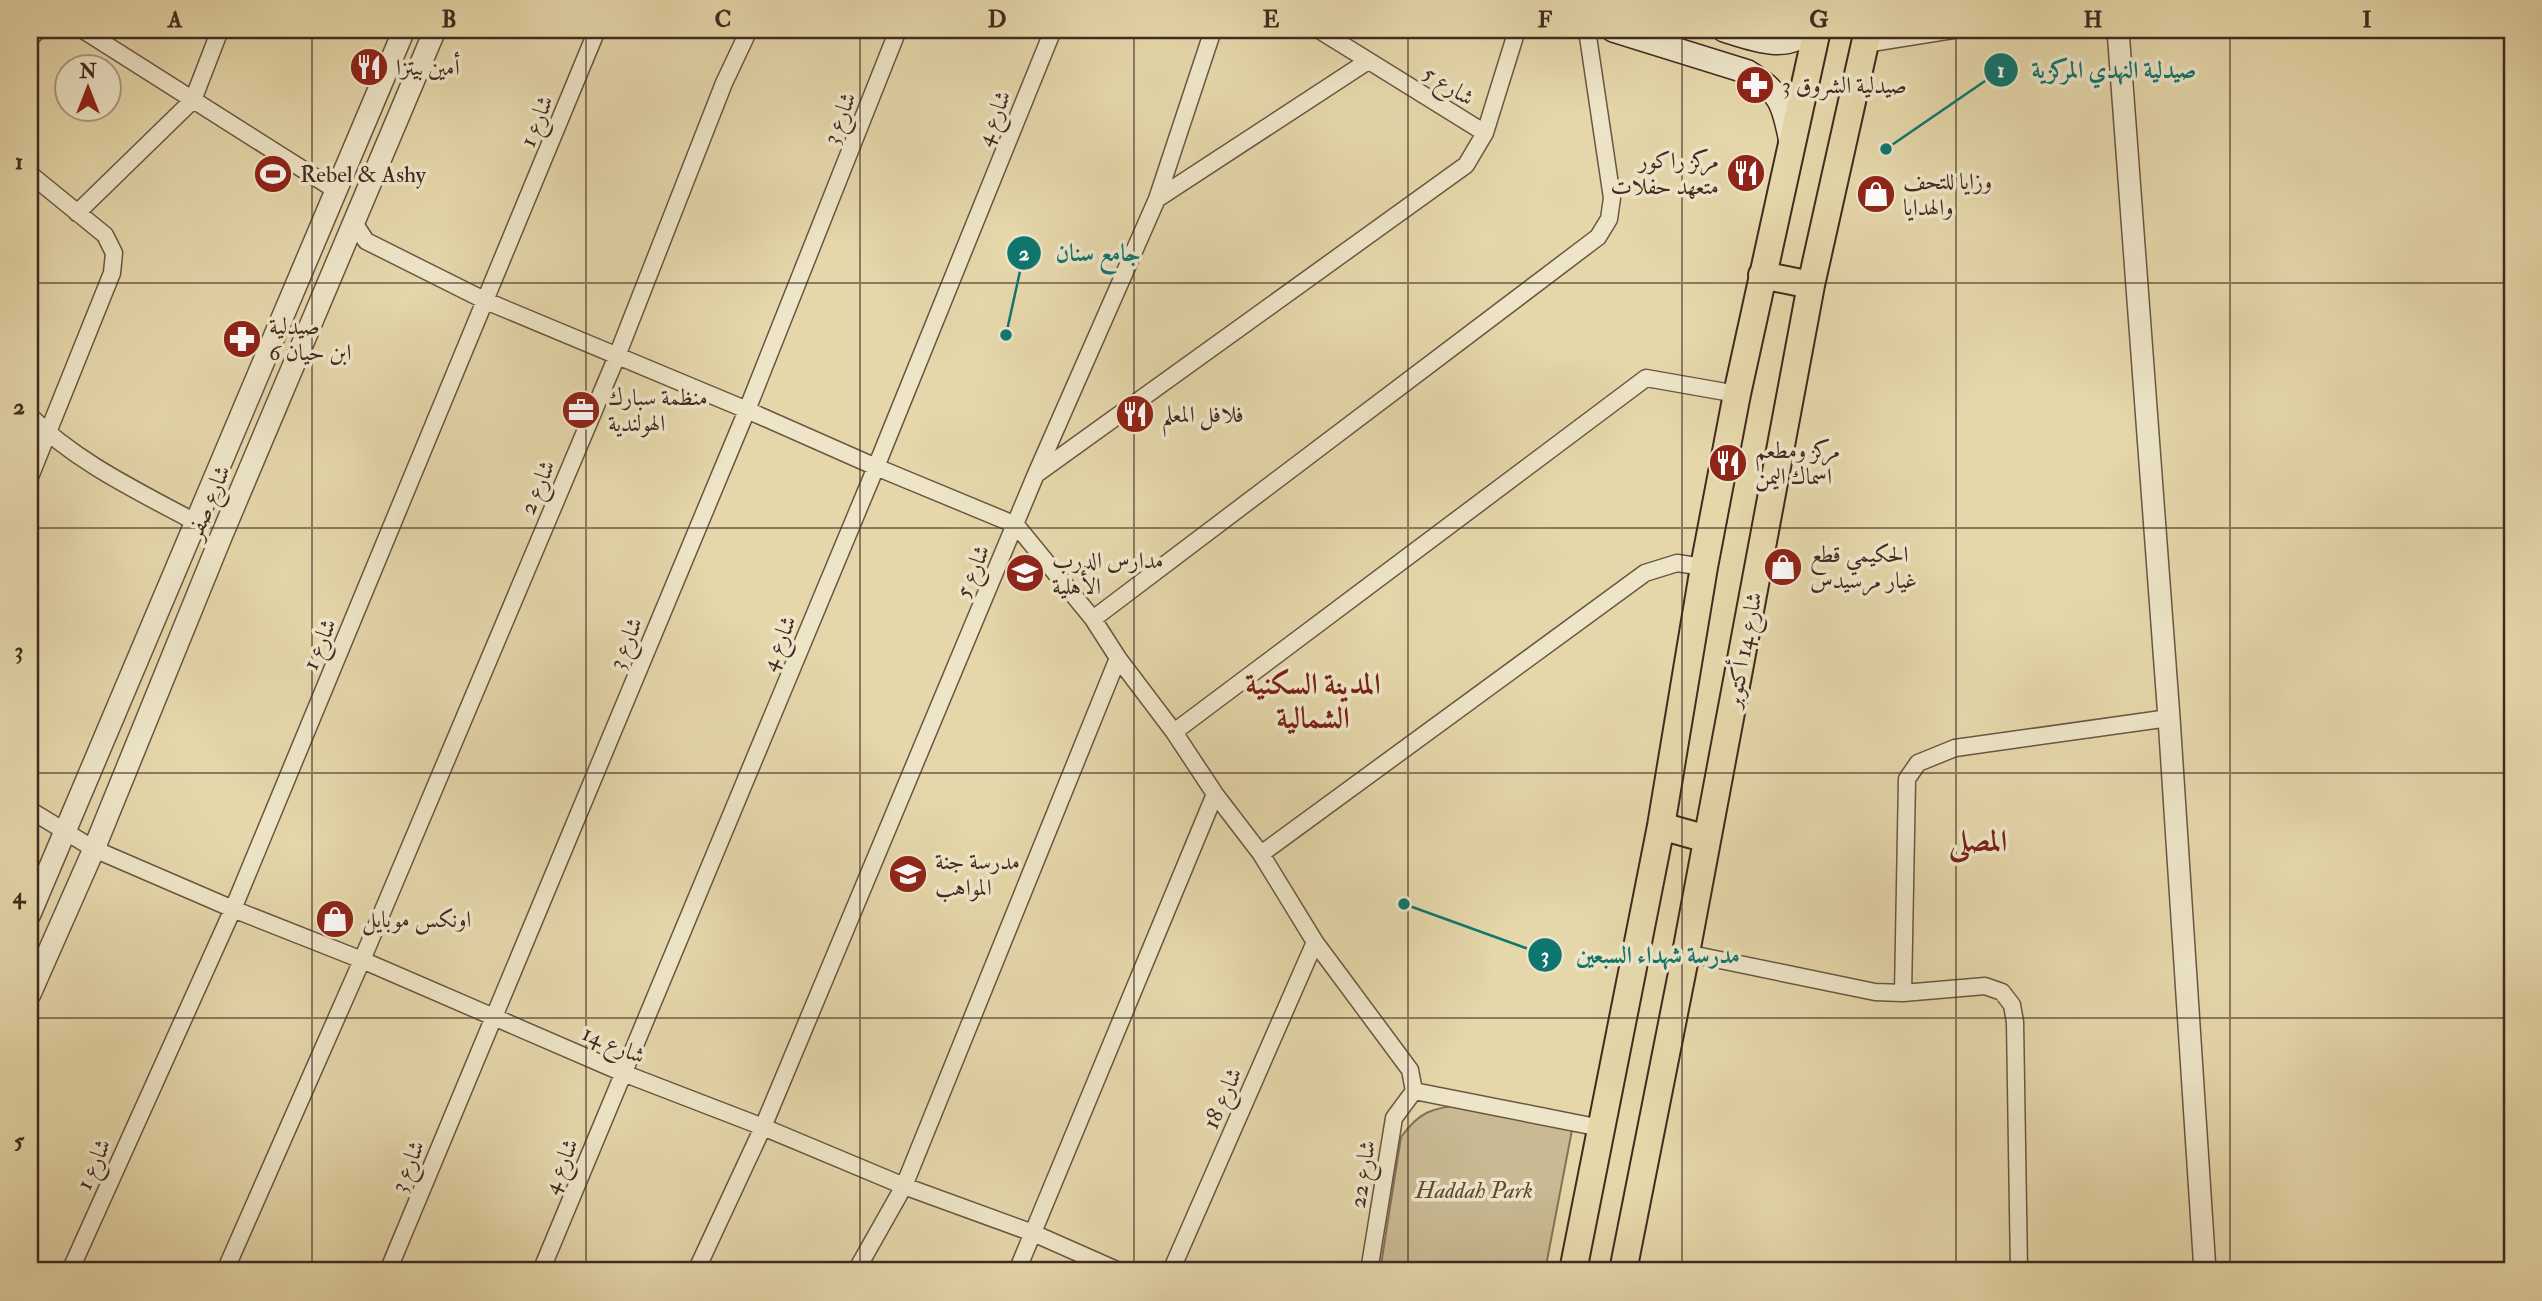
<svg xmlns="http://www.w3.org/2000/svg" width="2542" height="1301" viewBox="0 0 2542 1301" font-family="'IM FELL Double Pica',Amiri,serif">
  <rect width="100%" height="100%" fill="#e5d7aa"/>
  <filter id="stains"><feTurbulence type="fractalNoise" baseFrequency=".00286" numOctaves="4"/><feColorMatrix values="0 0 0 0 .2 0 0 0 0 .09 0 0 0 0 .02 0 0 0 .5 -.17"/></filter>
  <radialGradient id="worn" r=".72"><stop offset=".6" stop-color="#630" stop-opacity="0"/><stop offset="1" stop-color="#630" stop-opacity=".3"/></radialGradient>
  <!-- green -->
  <path fill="#c9ba93" stroke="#85725a" stroke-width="2" d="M1461 1105 1572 1130 1545 1271H1380L1401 1137C1419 1112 1432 1108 1461 1105Z"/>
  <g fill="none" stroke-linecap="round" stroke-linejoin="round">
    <!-- minor casing -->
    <g stroke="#6a5642" stroke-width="19">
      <path id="minor" d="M83 30 337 191
        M1319 30 1485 133
        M30 38 39 30
        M1865 44 1953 30
        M30 174 105 235 114 253 112 273 30 477
        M1157 199 1368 61
        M77 213 193 100 220 30
        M353 221 366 241 486 301 747 410 876 467 1016 525 1093 619 1118 658 1174 732 1215 794 1261 854 1315 942 1410 1070 1414 1091 1601 1128
        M30 416C76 462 138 491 195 522
        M1038 473 1466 165 1485 133 1517 30
        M1093 619 1598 237 1609 219 1612 198 1587 30
        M1174 732 1646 378 1737 394
        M30 810 94 849 233 909 362 960 623 1073 763 1127 904 1186 1033 1233 1119 1271
        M1261 854 1645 573 1677 563 1704 567
        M1686 953 1875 992 1903 993 1985 986 2002 992 2012 1005 2015 1022 2019 1271
        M1903 993 1907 779 1918 763 1955 748 2169 718
        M70 1271 233 909 597 30
        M225 1271 362 960 617 356 724 83 749 30
        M388 1271 747 410 898 30
        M541 1271 876 467 1053 30
        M696 1271 763 1127 1036 474 1157 199 1213 30
        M856 1271 904 1186 1118 658
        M1017 1271 1215 794
        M1171 1271 1315 942
        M1369 1271 1394 1118 1414 1091"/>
    </g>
    <!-- tertiary casing -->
    <g stroke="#6a5642" stroke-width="24">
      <path id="tertiary" d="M2118 30 2169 718 2205 1271
        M30 914 404 30
        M30 994 94 849 221 537 435 30"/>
    </g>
    <!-- secondary casing -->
    <g stroke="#412b20" stroke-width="26">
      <path id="secondary" d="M1613 30 1748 72C1781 92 1784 106 1791 142
        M1724 30C1747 37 1788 54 1807 30"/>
    </g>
    <!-- primary casing -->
    <g stroke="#412b20" stroke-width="30">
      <path id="primary" d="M1762 275 1811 285
        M1661 826 1707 839
        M1573 1271 1661 826 1704 567 1737 394 1817 30
        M1623 1271 1686 953 1811 285 1868 30"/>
    </g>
    <!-- minor -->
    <use href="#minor" stroke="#eee5c8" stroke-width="16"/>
    <!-- tertiary -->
    <use href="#tertiary" stroke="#eee5c8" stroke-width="21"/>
    <!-- secondary -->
    <use href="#secondary" stroke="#eee5c8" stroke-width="23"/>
    <!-- primary -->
    <use href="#primary" stroke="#e5d7aa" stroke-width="26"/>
  </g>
  <!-- grid -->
  <path fill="none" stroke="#412b20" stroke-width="2" stroke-opacity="0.55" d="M312 30V1271M586 30V1271M860 30V1271M1134 30V1271M1408 30V1271M1682 30V1271M1956 30V1271M2230 30V1271M30 283H2512M30 528H2512M30 773H2512M30 1018H2512"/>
  <!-- icons -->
  <defs>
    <g id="restaurant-disc" transform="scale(2.0125)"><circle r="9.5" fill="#8f2418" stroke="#eee5c8"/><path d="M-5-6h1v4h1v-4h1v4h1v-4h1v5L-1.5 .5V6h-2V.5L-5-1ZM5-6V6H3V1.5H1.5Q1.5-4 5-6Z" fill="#fff"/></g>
    <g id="pharmacy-disc" transform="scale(2.0125)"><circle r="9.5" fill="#8f2418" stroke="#eee5c8"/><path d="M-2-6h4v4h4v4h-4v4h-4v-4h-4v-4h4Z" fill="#fff"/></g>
    <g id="stadium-disc" transform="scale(2.0125)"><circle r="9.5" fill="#8f2418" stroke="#eee5c8"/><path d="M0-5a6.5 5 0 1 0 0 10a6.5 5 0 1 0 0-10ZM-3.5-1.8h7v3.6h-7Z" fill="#fff"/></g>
    <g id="shop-disc" transform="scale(2.0125)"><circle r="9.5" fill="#8f2418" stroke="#eee5c8"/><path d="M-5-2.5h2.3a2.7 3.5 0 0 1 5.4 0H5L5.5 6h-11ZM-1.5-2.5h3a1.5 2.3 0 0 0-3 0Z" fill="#fff"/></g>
    <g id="office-disc" transform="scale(2.0125)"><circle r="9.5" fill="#8f2418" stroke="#eee5c8"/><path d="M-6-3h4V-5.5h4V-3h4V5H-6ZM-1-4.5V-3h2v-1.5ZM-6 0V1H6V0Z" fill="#fff"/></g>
    <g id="school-disc" transform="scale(2.0125)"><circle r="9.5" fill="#8f2418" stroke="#eee5c8"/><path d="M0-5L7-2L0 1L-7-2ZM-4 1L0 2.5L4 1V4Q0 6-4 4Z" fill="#fff"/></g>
  </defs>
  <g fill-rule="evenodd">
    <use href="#restaurant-disc" x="369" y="67"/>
    <use href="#pharmacy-disc" x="1755" y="85"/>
    <use href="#restaurant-disc" x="1746" y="173"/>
    <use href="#stadium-disc" x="273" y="174"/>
    <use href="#shop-disc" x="1876" y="194"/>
    <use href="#pharmacy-disc" x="242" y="339"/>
    <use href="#office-disc" x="581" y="410"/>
    <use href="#restaurant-disc" x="1135" y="414"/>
    <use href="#restaurant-disc" x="1728" y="463"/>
    <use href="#shop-disc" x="1783" y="567"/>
    <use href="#school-disc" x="1025" y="573"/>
    <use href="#school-disc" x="908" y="874"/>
    <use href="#shop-disc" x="335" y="919"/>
  </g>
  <g text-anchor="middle" stroke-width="7" stroke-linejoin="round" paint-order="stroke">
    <!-- poi labels -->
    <g font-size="23" fill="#412b20" stroke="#eee5c8" text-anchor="start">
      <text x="396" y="75">أمين بيتزا</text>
      <text x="1782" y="93">صيدلية الشروق 3</text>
      <text x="1719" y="168" text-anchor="end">مركز راكور<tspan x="1719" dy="26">متعهد حفلات</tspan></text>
      <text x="300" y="182">Rebel &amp; Ashy</text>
      <text x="1903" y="189">وزايا للتحف<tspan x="1903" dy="26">والهدايا</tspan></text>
      <text x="269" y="334">صيدلية<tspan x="269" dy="26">ابن حيان 6</tspan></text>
      <text x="608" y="405">منظمة سبارك<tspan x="608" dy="26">الهولندية</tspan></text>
      <text x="1162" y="422">فلافل المعلم</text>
      <text x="1755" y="458">مركز ومطعم<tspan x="1755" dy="26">اسماك اليمن</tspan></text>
      <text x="1810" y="562">الحكيمي قطع<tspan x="1810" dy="26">غيار مرسيدس</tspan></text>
      <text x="1052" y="568">مدارس الدرب<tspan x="1052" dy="26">الأهلية</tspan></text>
      <text x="935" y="869">مدرسة جنة<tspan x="935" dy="26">المواهب</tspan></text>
      <text x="362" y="927">اونكس موبايل</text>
    </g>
    <!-- street labels -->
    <g font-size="23" fill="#412b20" stroke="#eee5c8">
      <text transform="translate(1449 85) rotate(32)" y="8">شارع 5</text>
      <text transform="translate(839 118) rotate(-68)" y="8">شارع 3</text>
      <text transform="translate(993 118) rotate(-68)" y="8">شارع 4</text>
      <text transform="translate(536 121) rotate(-68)" y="8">شارع 1</text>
      <text transform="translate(537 487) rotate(-67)" y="8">شارع 2</text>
      <text transform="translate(208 502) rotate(-67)" y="8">شارع صفر</text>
      <text transform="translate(972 571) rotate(-67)" y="8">شارع 5</text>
      <text transform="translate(625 643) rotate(-67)" y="8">شارع 3</text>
      <text transform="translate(778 643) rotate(-67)" y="8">شارع 4</text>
      <text transform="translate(319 644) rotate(-67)" y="8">شارع 1</text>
      <text transform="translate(1743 650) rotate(-79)" y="8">شارع 14 أكتوبر</text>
      <text transform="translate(614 1044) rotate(23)" y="8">شارع 14</text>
      <text transform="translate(1222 1098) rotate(-66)" y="8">شارع 18</text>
      <text transform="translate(93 1164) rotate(-66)" y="8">شارع 1</text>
      <text transform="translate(407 1166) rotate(-67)" y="8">شارع 3</text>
      <text transform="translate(560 1166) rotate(-67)" y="8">شارع 4</text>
      <text transform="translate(1362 1174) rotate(-81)" y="8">شارع 22</text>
    </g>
    <!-- park labels -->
    <g font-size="23" font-style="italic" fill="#5c4837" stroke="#eee5c8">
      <text x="1474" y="1198">Haddah Park</text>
    </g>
    <!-- district labels -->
    <g font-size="30" font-weight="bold" fill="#7a1f14" stroke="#eee5c8">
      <text x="1313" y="694">المدينة السكنية<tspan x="1313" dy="34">الشمالية</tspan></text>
      <text x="1978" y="851">المصلى</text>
    </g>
  </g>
  <!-- callouts -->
  <path fill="none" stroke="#0f766e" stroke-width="2.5" d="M1886 149L2001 70M1006 335L1024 253M1404 904L1545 955"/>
  <g fill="#0f766e" stroke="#eee5c8" stroke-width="2.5">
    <circle cx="1886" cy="149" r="7"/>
    <circle cx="1006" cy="335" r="7"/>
    <circle cx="1404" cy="904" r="7"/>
    <circle cx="2001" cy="70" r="18"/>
    <circle cx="1024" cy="253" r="18"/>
    <circle cx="1545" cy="955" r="18"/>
  </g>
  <g font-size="21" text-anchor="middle" font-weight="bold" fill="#fff">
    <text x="2001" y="77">1</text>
    <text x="1024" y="260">2</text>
    <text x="1545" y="962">3</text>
  </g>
  <g font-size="24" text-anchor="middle" font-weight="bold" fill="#0f766e" stroke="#eee5c8" stroke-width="7" stroke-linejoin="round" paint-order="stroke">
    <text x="2114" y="78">صيدلية النهدي المركزية</text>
    <text x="1098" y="261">جامع سنان</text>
    <text x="1658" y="963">مدرسة شهداء السبعين</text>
  </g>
  <!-- margin -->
  <rect width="2542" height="1301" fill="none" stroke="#e5d7aa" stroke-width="77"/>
  <!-- north arrow -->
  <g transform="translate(88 88)"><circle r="33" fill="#eee5c8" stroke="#a99b85" stroke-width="2"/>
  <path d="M0-5L12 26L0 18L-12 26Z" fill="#8f2418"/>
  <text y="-10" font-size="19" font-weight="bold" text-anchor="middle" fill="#412b20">N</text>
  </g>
  <rect x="38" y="38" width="2466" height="1224" fill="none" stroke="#412b20" stroke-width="2.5"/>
  <g font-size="23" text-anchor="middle" font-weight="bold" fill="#412b20">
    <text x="175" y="27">A</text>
    <text x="449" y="27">B</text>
    <text x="723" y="27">C</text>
    <text x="997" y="27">D</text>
    <text x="1271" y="27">E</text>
    <text x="1545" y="27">F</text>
    <text x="1819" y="27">G</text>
    <text x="2093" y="27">H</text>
    <text x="2367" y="27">I</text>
    <text x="19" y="169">1</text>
    <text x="19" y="414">2</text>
    <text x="19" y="658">3</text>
    <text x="19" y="903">4</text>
    <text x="19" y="1148">5</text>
  </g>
  <rect width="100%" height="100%" filter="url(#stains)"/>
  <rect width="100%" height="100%" fill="url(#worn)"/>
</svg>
